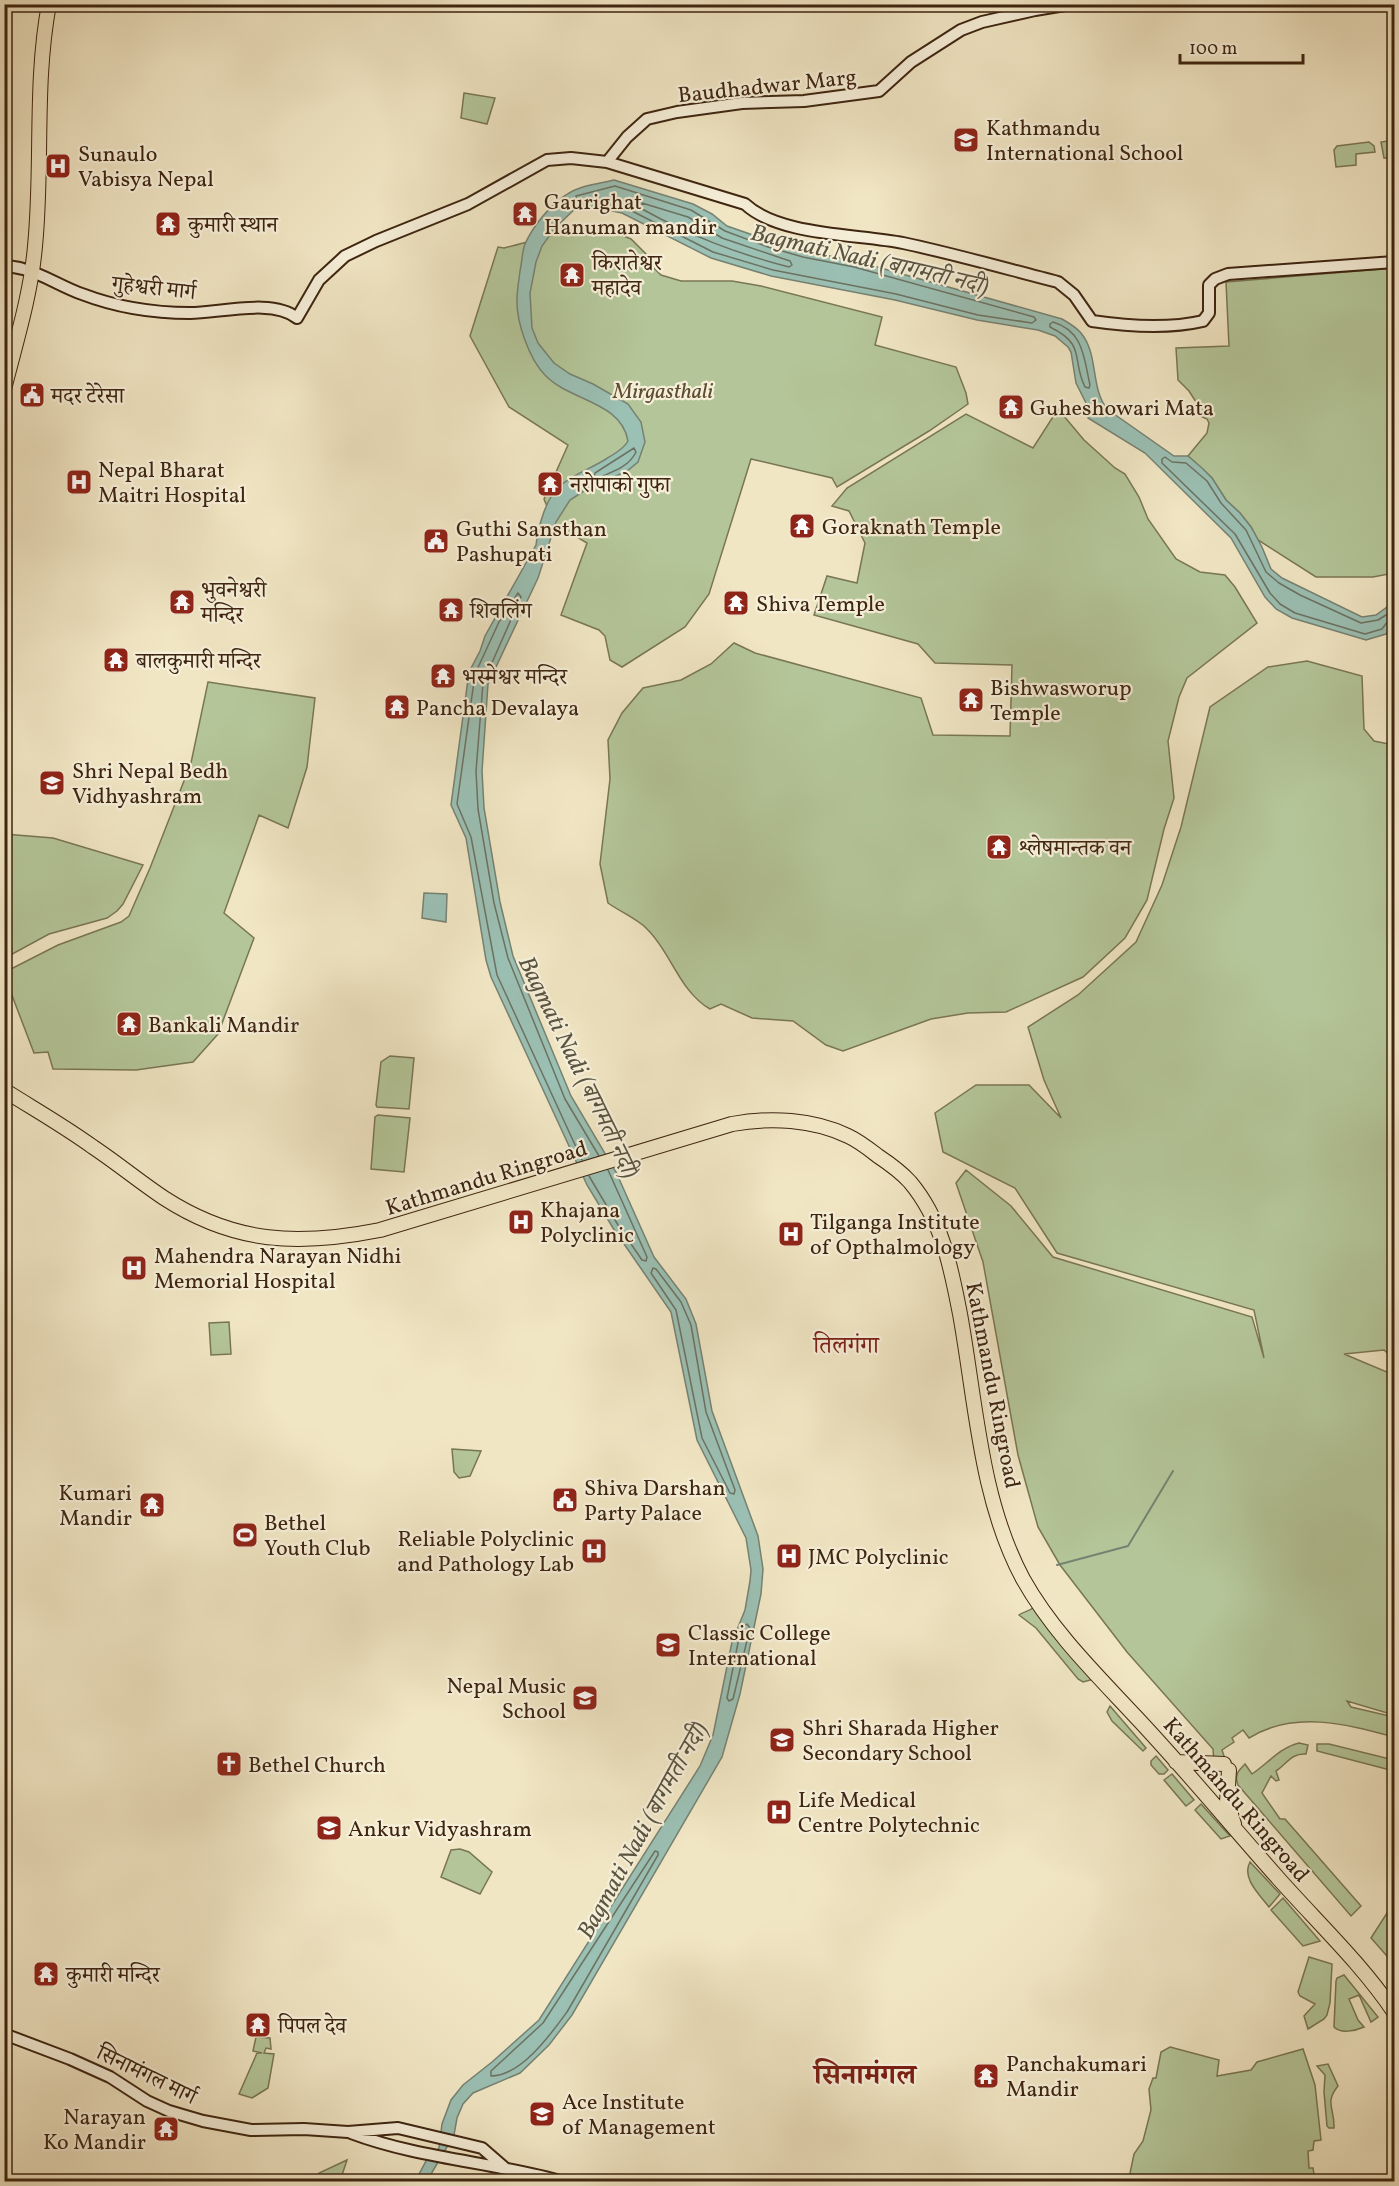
<svg xmlns="http://www.w3.org/2000/svg" width="1399" height="2186" viewBox="0 0 1399 2186" font-family="Vollkorn,'Noto Serif Devanagari',serif">
  <rect width="100%" height="100%" fill="#f1e6c4"/>
  <filter id="stains"><feTurbulence type="fractalNoise" baseFrequency=".00333" numOctaves="4"/><feColorMatrix values="0 0 0 0 .2 0 0 0 0 .09 0 0 0 0 .02 0 0 0 .5 -.17"/></filter>
  <radialGradient id="worn" r=".72"><stop offset=".6" stop-color="#630" stop-opacity="0"/><stop offset="1" stop-color="#630" stop-opacity=".3"/></radialGradient>
  <!-- green -->
  <path fill="#b4c699" stroke="#797654" stroke-width="1.5" d="M464 93 495 98 487 124 461 118Z
    M1394 140V158H1384L1381 142Z
    M1369 142 1374 146 1375 152 1356 154V165L1336 167 1334 150 1337 146Z
    M602 227 631 239 646 254 650 264 661 275 681 281H732L761 286 882 317 875 345 956 367 966 393 968 404 929 431 837 487 832 478 751 459 709 594 685 627 622 667 610 660 605 636 599 630 561 615 587 543 577 537 557 531 544 499 568 445 509 407 470 336 498 247 504 248C536 240 568 229 602 227Z
    M1394 268V573L1373 577H1316L1258 540 1251 527 1240 513 1226 500 1212 478 1188 456 1207 433 1209 423 1207 419 1196 414 1198 405 1189 391 1178 380 1176 348 1229 346 1226 282Z
    M1058 409 1084 440 1115 468 1125 474 1139 497 1148 519 1176 559 1200 572 1225 575 1235 587 1257 623 1187 678 1179 697 1168 741 1174 798 1164 829 1147 900 1125 938 1083 977 1006 1012 968 1013 931 1019 843 1051 826 1045 793 1021 752 1018 721 1004 710 1009C679 991 671 952 647 929 639 920 619 911 608 903L600 864 610 779 608 740 622 713 643 688 681 680 711 664 734 643 755 653 921 698 933 735 1010 736 1012 665 935 663 918 644 814 615 827 576 857 583 865 543 849 511 832 506 847 488 966 414 1033 448Z
    M1307 661 1362 676 1364 729 1374 741 1394 745V1245L1391 1255 1394 1260V1359L1384 1350 1344 1354 1394 1375V1715L1347 1701 1351 1707 1394 1717V1737C1346 1724 1294 1710 1249 1738L1243 1730 1232 1738 1234 1742 1222 1750 1224 1756 1214 1763 1213 1749 1127 1652 1060 1565 1038 1527 1018 1455 983 1262 956 1183 966 1170 1011 1206 1053 1257 1252 1317 1264 1358 1254 1310 1057 1253 1015 1188 943 1152 935 1113 976 1085H1029L1061 1118 1044 1080 1028 1027 1078 995 1136 942 1162 885 1181 827 1210 707 1268 667Z
    M208 682 315 698 307 767 288 828 259 815 224 913 254 938 218 1034 193 1062 136 1070 53 1069 48 1052 34 1053 5 977V972L58 945 121 922 129 916 150 868 191 763Z
    M4 834 53 838 143 865 123 904 117 911 107 918 49 934 5 958Z
    M390 1056 414 1058 409 1109 377 1107 376 1105 381 1062Z
    M378 1115 410 1118 404 1172 371 1169 375 1117Z
    M229 1322 231 1354 211 1355 209 1323Z
    M452 1449 481 1451 470 1476 459 1478 454 1472Z
    M1034 1607 1094 1679 1083 1682 1078 1679 1036 1628 1019 1615C1024 1611 1029 1612 1034 1607Z
    M1110 1706 1146 1748 1143 1751 1112 1721 1107 1712Z
    M1299 1743 1308 1745 1306 1754C1291 1753 1287 1764 1276 1771L1279 1780 1276 1781 1271 1776 1262 1793 1280 1819H1285L1361 1906 1351 1916 1238 1785C1234 1775 1238 1771 1245 1764L1252 1774C1267 1764 1281 1747 1299 1743Z
    M1317 1744H1329L1394 1760V1771L1317 1751Z
    M1156 1756 1168 1770 1164 1774H1159L1151 1765V1761Z
    M1172 1774 1194 1800 1186 1806 1164 1780Z
    M1201 1804 1230 1836 1221 1839 1195 1810Z
    M460 1849 469 1852 492 1872 480 1894 441 1877 451 1850Z
    M1250 1862 1280 1894 1269 1907C1260 1895 1241 1878 1250 1862Z
    M1283 1898 1320 1941 1303 1946 1271 1910Z
    M1394 1902V1964L1371 1938Z
    M1309 1957 1332 1964 1330 2003 1327 2015 1324 2019 1308 2029 1304 2016 1315 2004 1300 1996 1298 1992Z
    M1344 1975 1378 2017 1371 2022 1359 1995 1349 1999 1358 2020 1364 2027C1355 2031 1341 2034 1334 2027L1336 1981 1337 1978Z
    M256 2037 270 2038 271 2049 266 2048 264 2053 274 2054 268 2088 252 2098 239 2094 257 2053H262L253 2051Z
    M1170 2047 1219 2060 1217 2076 1251 2070 1257 2062 1303 2049 1315 2085 1321 2140 1314 2141 1313 2150 1308 2151 1309 2168H1313L1315 2181 1146 2182 1129 2178 1134 2154 1143 2141 1151 2110 1149 2089 1153 2078H1156L1161 2052Z
    M1328 2064 1338 2086C1324 2103 1335 2109 1334 2128H1329L1327 2126 1324 2092 1325 2075 1317 2066Z
    M347 2160 340 2181H313L319 2173Z"/>
  <!-- water -->
  <path fill="#9bc0b4" stroke="#768272" stroke-width="1.5" d="M614 180 693 204 712 214 727 226 770 241 804 251 856 261 1062 319C1069 323 1076 327 1081 333 1099 355 1090 387 1107 409L1174 456H1188L1202 468 1212 478 1226 500 1240 513 1251 527 1262 547 1271 569 1282 578 1362 617 1376 615 1394 602V623L1386 634 1366 640 1292 618 1276 609 1265 597 1231 538 1145 453 1088 418 1086 403 1076 383 1071 352 1068 347 1055 336 1038 330 977 320 895 300 771 276 711 258 622 213 593 207H577L555 228 542 246 536 262 530 293 532 328 538 343 554 363 570 374 593 384 628 404 641 422 645 442 638 462 627 471 587 489 570 500 556 522 538 578 488 684 482 771 484 808 500 902 513 956 571 1096 616 1172 654 1257 686 1299 696 1324 712 1411 758 1536 763 1569 761 1594 740 1694 722 1757 572 2015 549 2045 520 2073 473 2093 463 2104 457 2118 454 2135 427 2181 415 2182 426 2161 439 2148 442 2124 451 2100 463 2085 492 2062 539 2020 700 1766 713 1735 732 1642 745 1610 750 1581 751 1570 746 1538 697 1440 671 1312 613 1228 587 1185 491 977 486 960 466 838 451 805 469 672 480 651 485 636 536 545C538 528 546 496 561 485 574 474 592 468 606 459 614 454 624 449 628 441 621 401 569 401 545 375 529 359 516 321 517 299 517 290 519 280 520 271 522 262 522 252 525 244 533 226 550 205 566 195 580 185 598 184 614 180Z
    M424 893 447 894 446 922 422 918Z"/>
  <g fill="none" stroke-linecap="round" stroke-linejoin="round">
    <!-- shore -->
    <path stroke="#6c7262" stroke-width="1.5" d="M615 186 691 210 725 231 768 247 803 257 854 267 1034 317 1036 320 1032 323 978 315 896 294 773 270 713 252 624 207 594 201H578L576 199V196Z
      M642 203 688 217 722 238 790 261 792 265 789 267C735 253 691 236 642 209Z
      M1053 322C1084 331 1084 359 1090 385L1089 388 1085 387C1071 359 1087 345 1050 327V324Z
      M634 448 636 452C629 467 612 472 598 478L594 477 595 473Z
      M1394 610 1378 620 1361 623 1300 595 1279 583 1266 572 1246 530 1221 503 1207 481 1186 463 1172 462 1165 457 1162 459V463L1235 534 1270 593 1280 604 1295 613 1365 634 1382 629 1388 621 1394 620
      M582 1160 497 975 471 837 457 804 475 674 499 622 518 593 521 597 483 683 476 771 478 809 494 903 508 958 565 1099 599 1156
      M589 1176 618 1225 642 1260 646 1261 647 1257 608 1170
      M653 1268 656 1269 681 1302 691 1325 706 1412 735 1490 734 1494 730 1493 702 1438 676 1310 651 1273Z
      M747 1624 750 1628 733 1699 729 1701 727 1698 738 1643 744 1626Z
      M655 1851 658 1852V1855L567 2012C551 2034 521 2076 491 2076V2071L543 2023Z"/>
    <!-- stream -->
    <path stroke="#768272" stroke-width="2" d="M1057 1565 1128 1546 1173 1471"/>
    <!-- secondary casing -->
    <g stroke="#3e2510" stroke-width="14">
      <path id="secondary" d="M607 162 627 137 647 119 677 112 742 103 804 101 879 91 911 62 961 30 982 22 1035 10 1071 4
        M4 265C10 267 17 267 23 269 43 274 62 287 82 294 116 307 153 313 190 313 219 313 273 298 297 318
        M297 318 319 280 345 256 376 241 468 204 547 160 571 158 607 162 745 204C779 236 858 234 903 243 955 254 1007 269 1058 282L1074 295 1092 321C1126 326 1169 329 1203 321L1209 313V285L1215 279 1228 274 1394 262
        M4 2034 70 2059 110 2077 147 2101 169 2111 203 2121 251 2130 304 2129 348 2132 398 2128 482 2148 505 2168
        M351 2133C420 2159 494 2162 564 2182"/>
    </g>
    <!-- highway casing -->
    <g stroke="#3e2510" stroke-width="16">
      <path id="highway" d="M4 389C16 342 31 294 35 246 43 166 34 84 49 4
        M4 1090C34 1109 64 1126 93 1147 117 1163 140 1182 164 1198 235 1244 299 1246 380 1230L732 1124C770 1117 813 1119 848 1136 859 1141 869 1149 878 1156 890 1164 901 1172 910 1182 942 1220 951 1267 960 1314 976 1402 980 1499 1023 1579 1052 1631 1096 1674 1136 1717 1185 1769 1230 1824 1278 1878 1317 1922 1361 1963 1394 2012
        M1176 1762 1224 1764
        M1229 1770 1227 1802 1234 1824"/>
    </g>
    <!-- secondary -->
    <use href="#secondary" stroke="#f6efd9" stroke-width="10"/>
    <!-- highway -->
    <use href="#highway" stroke="#f1e6c4" stroke-width="14"/>
  </g>
  <!-- icons -->
  <defs>
    <g id="school-square" transform="scale(1.35)"><rect x="-9" y="-9" width="18" height="18" rx="4" fill="#8f2418" stroke="#f6efd9"/><path d="M0-5L7-2L0 1L-7-2ZM-4 1L0 2.5L4 1V4Q0 6-4 4Z" fill="#fff"/></g>
    <g id="hospital-square" transform="scale(1.35)"><rect x="-9" y="-9" width="18" height="18" rx="4" fill="#8f2418" stroke="#f6efd9"/><path d="M-5-5h3v3.5h4V-5h3V5h-3V1.5h-4V5h-3Z" fill="#fff"/></g>
    <g id="temple-square" transform="scale(1.35)"><rect x="-9" y="-9" width="18" height="18" rx="4" fill="#8f2418" stroke="#f6efd9"/><path d="M0-6L5-2H3V0L6.5 2.5H4V6H1.5V3h-3V6H-4V2.5H-6.5L-3 0V-2H-5Z" fill="#fff"/></g>
    <g id="civic-square" transform="scale(1.35)"><rect x="-9" y="-9" width="18" height="18" rx="4" fill="#8f2418" stroke="#f6efd9"/><path d="M-.6-6.5H3V-4.5H.6V-3L4-1V1h2V6H-6V1h2V-1L-.6-3ZM-1.2 2.5V6h2.4V2.5Z" fill="#fff"/></g>
    <g id="stadium-square" transform="scale(1.35)"><rect x="-9" y="-9" width="18" height="18" rx="4" fill="#8f2418" stroke="#f6efd9"/><path d="M0-5a6.5 5 0 1 0 0 10a6.5 5 0 1 0 0-10ZM-3.5-1.8h7v3.6h-7Z" fill="#fff"/></g>
    <g id="university-square" transform="scale(1.35)"><rect x="-9" y="-9" width="18" height="18" rx="4" fill="#8f2418" stroke="#f6efd9"/><path d="M0-5L7-2L0 1L-7-2ZM-4 1L0 2.5L4 1V4Q0 6-4 4Z" fill="#fff"/></g>
    <g id="church-square" transform="scale(1.35)"><rect x="-9" y="-9" width="18" height="18" rx="4" fill="#8f2418" stroke="#f6efd9"/><path d="M-1.2-6h2.4v3.5h3.3v2.4h-3.3V6h-2.4V-.1h-3.3v-2.4h3.3Z" fill="#fff"/></g>
  </defs>
  <g fill-rule="evenodd">
    <use href="#school-square" x="966" y="140"/>
    <use href="#hospital-square" x="58" y="166"/>
    <use href="#temple-square" x="525" y="214"/>
    <use href="#temple-square" x="168" y="224"/>
    <use href="#temple-square" x="572" y="275"/>
    <use href="#civic-square" x="32" y="395"/>
    <use href="#temple-square" x="1011" y="407"/>
    <use href="#hospital-square" x="79" y="482"/>
    <use href="#temple-square" x="550" y="484"/>
    <use href="#temple-square" x="802" y="526"/>
    <use href="#civic-square" x="436" y="541"/>
    <use href="#temple-square" x="182" y="602"/>
    <use href="#temple-square" x="736" y="603"/>
    <use href="#temple-square" x="451" y="610"/>
    <use href="#temple-square" x="116" y="660"/>
    <use href="#temple-square" x="443" y="676"/>
    <use href="#temple-square" x="971" y="700"/>
    <use href="#temple-square" x="397" y="707"/>
    <use href="#school-square" x="52" y="783"/>
    <use href="#temple-square" x="999" y="847"/>
    <use href="#temple-square" x="129" y="1024"/>
    <use href="#hospital-square" x="521" y="1222"/>
    <use href="#hospital-square" x="791" y="1234"/>
    <use href="#hospital-square" x="134" y="1268"/>
    <use href="#civic-square" x="565" y="1500"/>
    <use href="#temple-square" x="152" y="1505"/>
    <use href="#stadium-square" x="245" y="1535"/>
    <use href="#hospital-square" x="594" y="1551"/>
    <use href="#hospital-square" x="789" y="1556"/>
    <use href="#university-square" x="668" y="1645"/>
    <use href="#school-square" x="585" y="1698"/>
    <use href="#school-square" x="782" y="1740"/>
    <use href="#church-square" x="229" y="1764"/>
    <use href="#hospital-square" x="779" y="1812"/>
    <use href="#school-square" x="329" y="1828"/>
    <use href="#temple-square" x="46" y="1974"/>
    <use href="#temple-square" x="258" y="2025"/>
    <use href="#temple-square" x="986" y="2076"/>
    <use href="#university-square" x="542" y="2114"/>
    <use href="#temple-square" x="166" y="2129"/>
  </g>
  <g text-anchor="middle" stroke-width="4.5" stroke-linejoin="round" paint-order="stroke">
    <!-- street labels -->
    <g font-size="22" fill="#3e2510" stroke="#f6efd9">
      <text transform="translate(767 85) rotate(-6)" y="8">Baudhadwar Marg</text>
      <text transform="translate(154 287) rotate(6)" y="8">गुहेश्वरी मार्ग</text>
      <text transform="translate(486 1177) rotate(-17)" y="8">Kathmandu Ringroad</text>
      <text transform="translate(994 1385) rotate(79)" y="8">Kathmandu Ringroad</text>
      <text transform="translate(1237 1799) rotate(49)" y="8">Kathmandu Ringroad</text>
      <text transform="translate(147 2074) rotate(26)" y="8">सिनामंगल मार्ग</text>
    </g>
    <!-- poi labels -->
    <g font-size="22" fill="#3e2510" stroke="#f6efd9" text-anchor="start">
      <text x="986" y="135">Kathmandu<tspan x="986" dy="25">International School</tspan></text>
      <text x="78" y="161">Sunaulo<tspan x="78" dy="25">Vabisya Nepal</tspan></text>
      <text x="544" y="209">Gaurighat<tspan x="544" dy="25">Hanuman mandir</tspan></text>
      <text x="188" y="232">कुमारी स्थान</text>
      <text x="592" y="270">किरातेश्वर<tspan x="592" dy="25">महादेव</tspan></text>
      <text x="51" y="403">मदर टेरेसा</text>
      <text x="1030" y="415">Guheshowari Mata</text>
      <text x="98" y="477">Nepal Bharat<tspan x="98" dy="25">Maitri Hospital</tspan></text>
      <text x="570" y="492">नरोपाको गुफा</text>
      <text x="822" y="534">Goraknath Temple</text>
      <text x="456" y="536">Guthi Sansthan<tspan x="456" dy="25">Pashupati</tspan></text>
      <text x="201" y="597">भुवनेश्वरी<tspan x="201" dy="25">मन्दिर</tspan></text>
      <text x="756" y="611">Shiva Temple</text>
      <text x="470" y="618">शिवलिंग</text>
      <text x="136" y="668">बालकुमारी मन्दिर</text>
      <text x="462" y="684">भस्मेश्वर मन्दिर</text>
      <text x="990" y="695">Bishwasworup<tspan x="990" dy="25">Temple</tspan></text>
      <text x="416" y="715">Pancha Devalaya</text>
      <text x="72" y="778">Shri Nepal Bedh<tspan x="72" dy="25">Vidhyashram</tspan></text>
      <text x="1018" y="855">श्लेषमान्तक वन</text>
      <text x="148" y="1032">Bankali Mandir</text>
      <text x="540" y="1217">Khajana<tspan x="540" dy="25">Polyclinic</tspan></text>
      <text x="810" y="1229">Tilganga Institute<tspan x="810" dy="25">of Opthalmology</tspan></text>
      <text x="154" y="1263">Mahendra Narayan Nidhi<tspan x="154" dy="25">Memorial Hospital</tspan></text>
      <text x="584" y="1495">Shiva Darshan<tspan x="584" dy="25">Party Palace</tspan></text>
      <text x="132" y="1500" text-anchor="end">Kumari<tspan x="132" dy="25">Mandir</tspan></text>
      <text x="264" y="1530">Bethel<tspan x="264" dy="25">Youth Club</tspan></text>
      <text x="574" y="1546" text-anchor="end">Reliable Polyclinic<tspan x="574" dy="25">and Pathology Lab</tspan></text>
      <text x="808" y="1564">JMC Polyclinic</text>
      <text x="688" y="1640">Classic College<tspan x="688" dy="25">International</tspan></text>
      <text x="566" y="1693" text-anchor="end">Nepal Music<tspan x="566" dy="25">School</tspan></text>
      <text x="802" y="1735">Shri Sharada Higher<tspan x="802" dy="25">Secondary School</tspan></text>
      <text x="248" y="1772">Bethel Church</text>
      <text x="798" y="1807">Life Medical<tspan x="798" dy="25">Centre Polytechnic</tspan></text>
      <text x="348" y="1836">Ankur Vidyashram</text>
      <text x="66" y="1982">कुमारी मन्दिर</text>
      <text x="278" y="2033">पिपल देव</text>
      <text x="1006" y="2071">Panchakumari<tspan x="1006" dy="25">Mandir</tspan></text>
      <text x="562" y="2109">Ace Institute<tspan x="562" dy="25">of Management</tspan></text>
      <text x="146" y="2124" text-anchor="end">Narayan<tspan x="146" dy="25">Ko Mandir</tspan></text>
    </g>
    <!-- park labels -->
    <g font-size="22" font-style="italic" fill="#5c4d32" stroke="#f6efd9">
      <text x="663" y="398">Mirgasthali</text>
    </g>
    <!-- water labels -->
    <g font-size="24" font-style="italic" fill="#5a5441" stroke="#f6efd9">
      <text transform="translate(870 259) rotate(13)" y="8">Bagmati Nadi (बागमती नदी)</text>
      <text transform="translate(579 1067) rotate(64)" y="8">Bagmati Nadi (बागमती नदी)</text>
      <text transform="translate(642 1830) rotate(-61)" y="8">Bagmati Nadi (बागमती नदी)</text>
    </g>
    <!-- neighbourhood labels -->
    <g font-size="24" fill="#7a1f14" stroke="#f6efd9">
      <text x="846" y="1353">तिलगंगा</text>
    </g>
    <!-- district labels -->
    <g font-size="28" font-weight="bold" fill="#7a1f14" stroke="#f6efd9">
      <text x="865" y="2084">सिनामंगल</text>
    </g>
  </g>
  <!-- margin -->
  <rect width="1399" height="2186" fill="none" stroke="#f1e6c4" stroke-width="24"/>
  <rect x="6" y="6" width="1387" height="2174" fill="none" stroke="#3e2510" stroke-width="3"/>
  <rect x="12" y="12" width="1375" height="2162" fill="none" stroke="#3e2510" stroke-width="1.5"/>
  <!-- scale -->
  <path d="M1180 54v9h123v-9" fill="none" stroke="#3e2510" stroke-width="3"/>
  <text x="1189" y="54" font-size="18" fill="#3e2510" stroke="#f6efd9" stroke-width="4.5" paint-order="stroke">100 m</text>
  <rect width="100%" height="100%" filter="url(#stains)"/>
  <rect width="100%" height="100%" fill="url(#worn)"/>
</svg>
